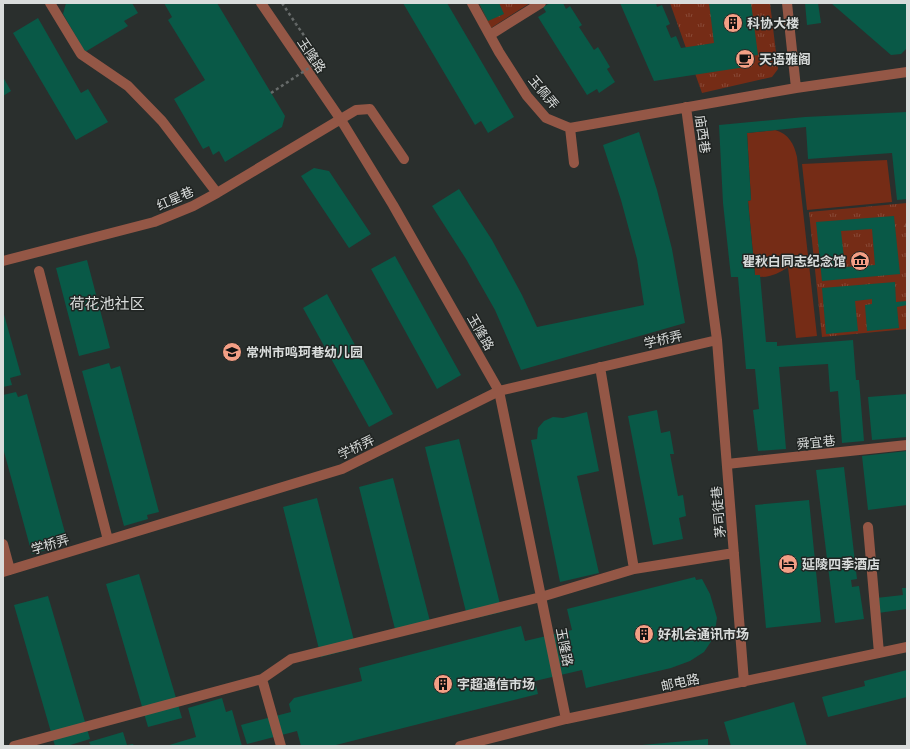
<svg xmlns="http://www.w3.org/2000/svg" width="910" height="749" viewBox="0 0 910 749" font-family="Lora,'Noto Sans SC',serif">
  <defs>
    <pattern id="grass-tufts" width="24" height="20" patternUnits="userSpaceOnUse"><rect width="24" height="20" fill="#752c16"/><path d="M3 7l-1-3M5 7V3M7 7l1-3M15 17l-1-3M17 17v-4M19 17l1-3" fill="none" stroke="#884a37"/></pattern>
    <pattern id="forest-firs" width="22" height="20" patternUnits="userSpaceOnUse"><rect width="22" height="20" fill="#752c16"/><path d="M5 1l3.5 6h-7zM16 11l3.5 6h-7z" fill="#884a37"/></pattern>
  </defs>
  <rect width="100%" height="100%" fill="#2a2f2d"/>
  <!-- grass -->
  <path fill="url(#grass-tufts)" d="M479 3H530L491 28Z
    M670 3H770L778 69 772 77 702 93Z
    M907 203V329L822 337 809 212Z"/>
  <!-- forest -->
  <path fill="url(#forest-firs)" d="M907 208V231H901L899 209Z"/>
  <!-- pitch -->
  <path fill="#752c16" d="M775 130C789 134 794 144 797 157L817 336 796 338 788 267C779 273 772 277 760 277V275H755L748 201 751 200 747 133Z
    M887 160 892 202 807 210 802 164Z"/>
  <!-- building -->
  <path fill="#095947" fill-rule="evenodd" d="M66 3H132L138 13 124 21 128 26 85 52 63 14Z
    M164 3H217L285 116 282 127 225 162 219 151 213 155 209 146 203 149 174 99 205 80 168 20 172 17Z
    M403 3H447L514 117 488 133 481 121 475 125Z
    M479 3H499L504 14 488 21Z
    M550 3H563L566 9 570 6 582 25 579 27 594 50 598 47 610 67 607 69 615 82 599 93 597 89 587 95 538 17 546 12 543 7Z
    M620 3H656L657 7 662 5 670 24 666 26 671 38 676 36 681 48 714 43 709 3H751L758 55 751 56 752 66 654 81Z
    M805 3H818L821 23 807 25Z
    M831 3H907V48L901 54 891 55Z
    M38 18 81 93 88 89 108 122 76 140 13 33Z
    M3 77 11 91 3 96Z
    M907 112V199L897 200 892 153 808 159 806 127 747 133 751 200 748 201 755 275H760L766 342H777V346L853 340 856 380H859L864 441 842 443 838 391 830 392 828 364 779 367 786 449 758 451 753 410 759 409 755 369H746L738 277H731L723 203 719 125 805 117Z
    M639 132 657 190 672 249 685 323 521 370 495 310 466 259 432 206 459 189 492 240 522 295 537 327 644 305 637 259 621 200 603 145Z
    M314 168 329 171 371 234 349 248 301 176Z
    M894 216 900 274 822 281 816 222ZM872 229 875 265 845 267 841 231Z
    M395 256 461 375 437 389 371 269Z
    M87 260 110 348 79 356 56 268Z
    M895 282 896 302 907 301V305L897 307 899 328 867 331 865 305 872 304V299L855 301 858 331 826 334 822 288Z
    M327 294 393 414 369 427 303 308Z
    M3 311 21 375 10 378 12 385 3 387Z
    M109 363 111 369 120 366 159 512 147 515 148 519 124 526 82 371Z
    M16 392 18 397 27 394 67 540 54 543 56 547 32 554 3 448V395Z
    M907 394V437L872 440 868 397Z
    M657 410 661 433 670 431 674 454H670L678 496 683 495 686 516 679 518 683 539 653 545 628 416Z
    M587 412 599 471 577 476 599 573 560 582 531 440 537 439 538 428 544 421 553 417 563 418Z
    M459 439 502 612 468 620 425 447Z
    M907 451V505L868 510 862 456Z
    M844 467 857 579 851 580 852 587 859 586 864 619 835 623 816 470Z
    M393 478 432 629 397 637 359 487Z
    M317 498 356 648 321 657 283 507Z
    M809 500 821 622 766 628 755 505Z
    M139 574 182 718 148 727 106 584Z
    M695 577 696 580 702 579 710 594 717 618 714 637 704 652 690 661 671 668 586 688 582 670 535 681 538 694 332 746H301L297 731 247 744 241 725 291 712 289 704 294 698 362 681 359 668 521 626 525 641 572 630 567 609Z
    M902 588H907V609L878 613 876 598 903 595Z
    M48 596 90 739 67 746H55L14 605Z
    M907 670V697L828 717 822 697 865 686 864 681Z
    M222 698 226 712 232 710 242 746H166L196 737 188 708Z
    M794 702 807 746H731L724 722Z
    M123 732 127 745 133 744 134 746H91L89 742Z
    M708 739V746H642V745Z"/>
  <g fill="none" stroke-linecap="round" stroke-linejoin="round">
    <!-- path -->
    <path stroke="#676b6a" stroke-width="2.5" stroke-dasharray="3 3" stroke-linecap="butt" d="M282 3 296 24"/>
    <!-- minor -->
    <path stroke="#945746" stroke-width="10" d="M50 3 81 54 128 86 162 121 217 193
      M261 3 341 120 393 205 499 391 566 719
      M472 3 499 52 527 96 546 118 570 128 796 88 907 72
      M787 3 796 88
      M490 35 541 3
      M686 107 717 340 744 682
      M570 128 574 163
      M3 261 154 222 193 206 217 193 356 110 370 109 404 159
      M39 271 108 540
      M600 367 634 569
      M727 464 907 445
      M868 527 879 653
      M3 544 10 570
      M3 572 342 469 499 391 717 340
      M262 679 281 746
      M14 746 262 679 291 659 541 597 634 569 734 553
      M460 746 566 719 907 647"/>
    <!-- path-bridge -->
    <path stroke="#676b6a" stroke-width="2.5" stroke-dasharray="3 3" stroke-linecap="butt" d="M271 93 321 60 296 24"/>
  </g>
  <!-- icons -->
  <defs>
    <g id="building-disc" transform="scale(1)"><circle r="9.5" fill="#f39f85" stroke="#212523"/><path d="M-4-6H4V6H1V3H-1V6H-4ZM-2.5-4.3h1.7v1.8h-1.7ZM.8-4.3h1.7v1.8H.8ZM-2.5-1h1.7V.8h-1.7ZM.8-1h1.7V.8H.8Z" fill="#111"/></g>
    <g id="cafe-disc" transform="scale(1)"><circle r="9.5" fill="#f39f85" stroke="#212523"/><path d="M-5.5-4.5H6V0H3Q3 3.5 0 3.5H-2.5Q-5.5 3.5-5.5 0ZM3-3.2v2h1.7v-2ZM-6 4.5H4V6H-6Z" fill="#111"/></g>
    <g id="museum-disc" transform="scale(1)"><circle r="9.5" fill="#f39f85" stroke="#212523"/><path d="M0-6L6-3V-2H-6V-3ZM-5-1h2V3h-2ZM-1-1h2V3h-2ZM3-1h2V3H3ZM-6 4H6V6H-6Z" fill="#111"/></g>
    <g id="school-disc" transform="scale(1)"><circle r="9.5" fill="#f39f85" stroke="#212523"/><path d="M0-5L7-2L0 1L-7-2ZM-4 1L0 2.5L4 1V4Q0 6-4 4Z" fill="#111"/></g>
    <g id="hotel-disc" transform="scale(1)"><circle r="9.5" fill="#f39f85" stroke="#212523"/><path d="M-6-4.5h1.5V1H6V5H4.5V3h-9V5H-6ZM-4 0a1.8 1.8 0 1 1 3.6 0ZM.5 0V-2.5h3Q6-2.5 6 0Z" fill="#111"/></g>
  </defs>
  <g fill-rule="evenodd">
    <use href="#building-disc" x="733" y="23"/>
    <use href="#cafe-disc" x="745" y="59"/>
    <use href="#museum-disc" x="860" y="261"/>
    <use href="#school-disc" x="232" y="352"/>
    <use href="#hotel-disc" x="788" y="564"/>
    <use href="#building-disc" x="644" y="634"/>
    <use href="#building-disc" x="443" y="684"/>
  </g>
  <g text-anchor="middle" stroke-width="3" stroke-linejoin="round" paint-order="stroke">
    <!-- poi labels -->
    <g font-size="13" font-weight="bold" fill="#d9dcdb" stroke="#212523" text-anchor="start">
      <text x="747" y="28">科协大楼</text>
      <text x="759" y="64">天语雅阁</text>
      <text x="846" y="266" text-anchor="end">瞿秋白同志纪念馆</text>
      <text x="246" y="357">常州市鸣珂巷幼儿园</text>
      <text x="802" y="569">延陵四季酒店</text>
      <text x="658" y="639">好机会通讯市场</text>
      <text x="457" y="689">宇超通信市场</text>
    </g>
    <!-- street labels -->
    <g font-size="13" fill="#d9dcdb" stroke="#212523">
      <text transform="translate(312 55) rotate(56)" y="5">玉隆路</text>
      <text transform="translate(544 92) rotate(50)" y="5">玉佩弄</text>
      <text transform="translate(703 134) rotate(82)" y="5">庙西巷</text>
      <text transform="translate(175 198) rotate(-24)" y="5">红星巷</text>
      <text transform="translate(481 332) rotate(60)" y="5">玉隆路</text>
      <text transform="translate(663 339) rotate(-13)" y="5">学桥弄</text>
      <text transform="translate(816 442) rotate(-6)" y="5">舜宜巷</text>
      <text transform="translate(356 447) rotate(-26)" y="5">学桥弄</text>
      <text transform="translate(718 512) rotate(-95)" y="5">茅司徒巷</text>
      <text transform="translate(50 544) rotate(-17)" y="5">学桥弄</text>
      <text transform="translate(565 647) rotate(79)" y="5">玉隆路</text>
      <text transform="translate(680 682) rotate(-12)" y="5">邮电路</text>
    </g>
    <!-- quarter labels -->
    <g font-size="15" fill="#d9dcdb" stroke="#212523">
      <text x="107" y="309">荷花池社区</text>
    </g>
  </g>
  <!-- border -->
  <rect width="910" height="749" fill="none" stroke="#d9dcdb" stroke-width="8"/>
</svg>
